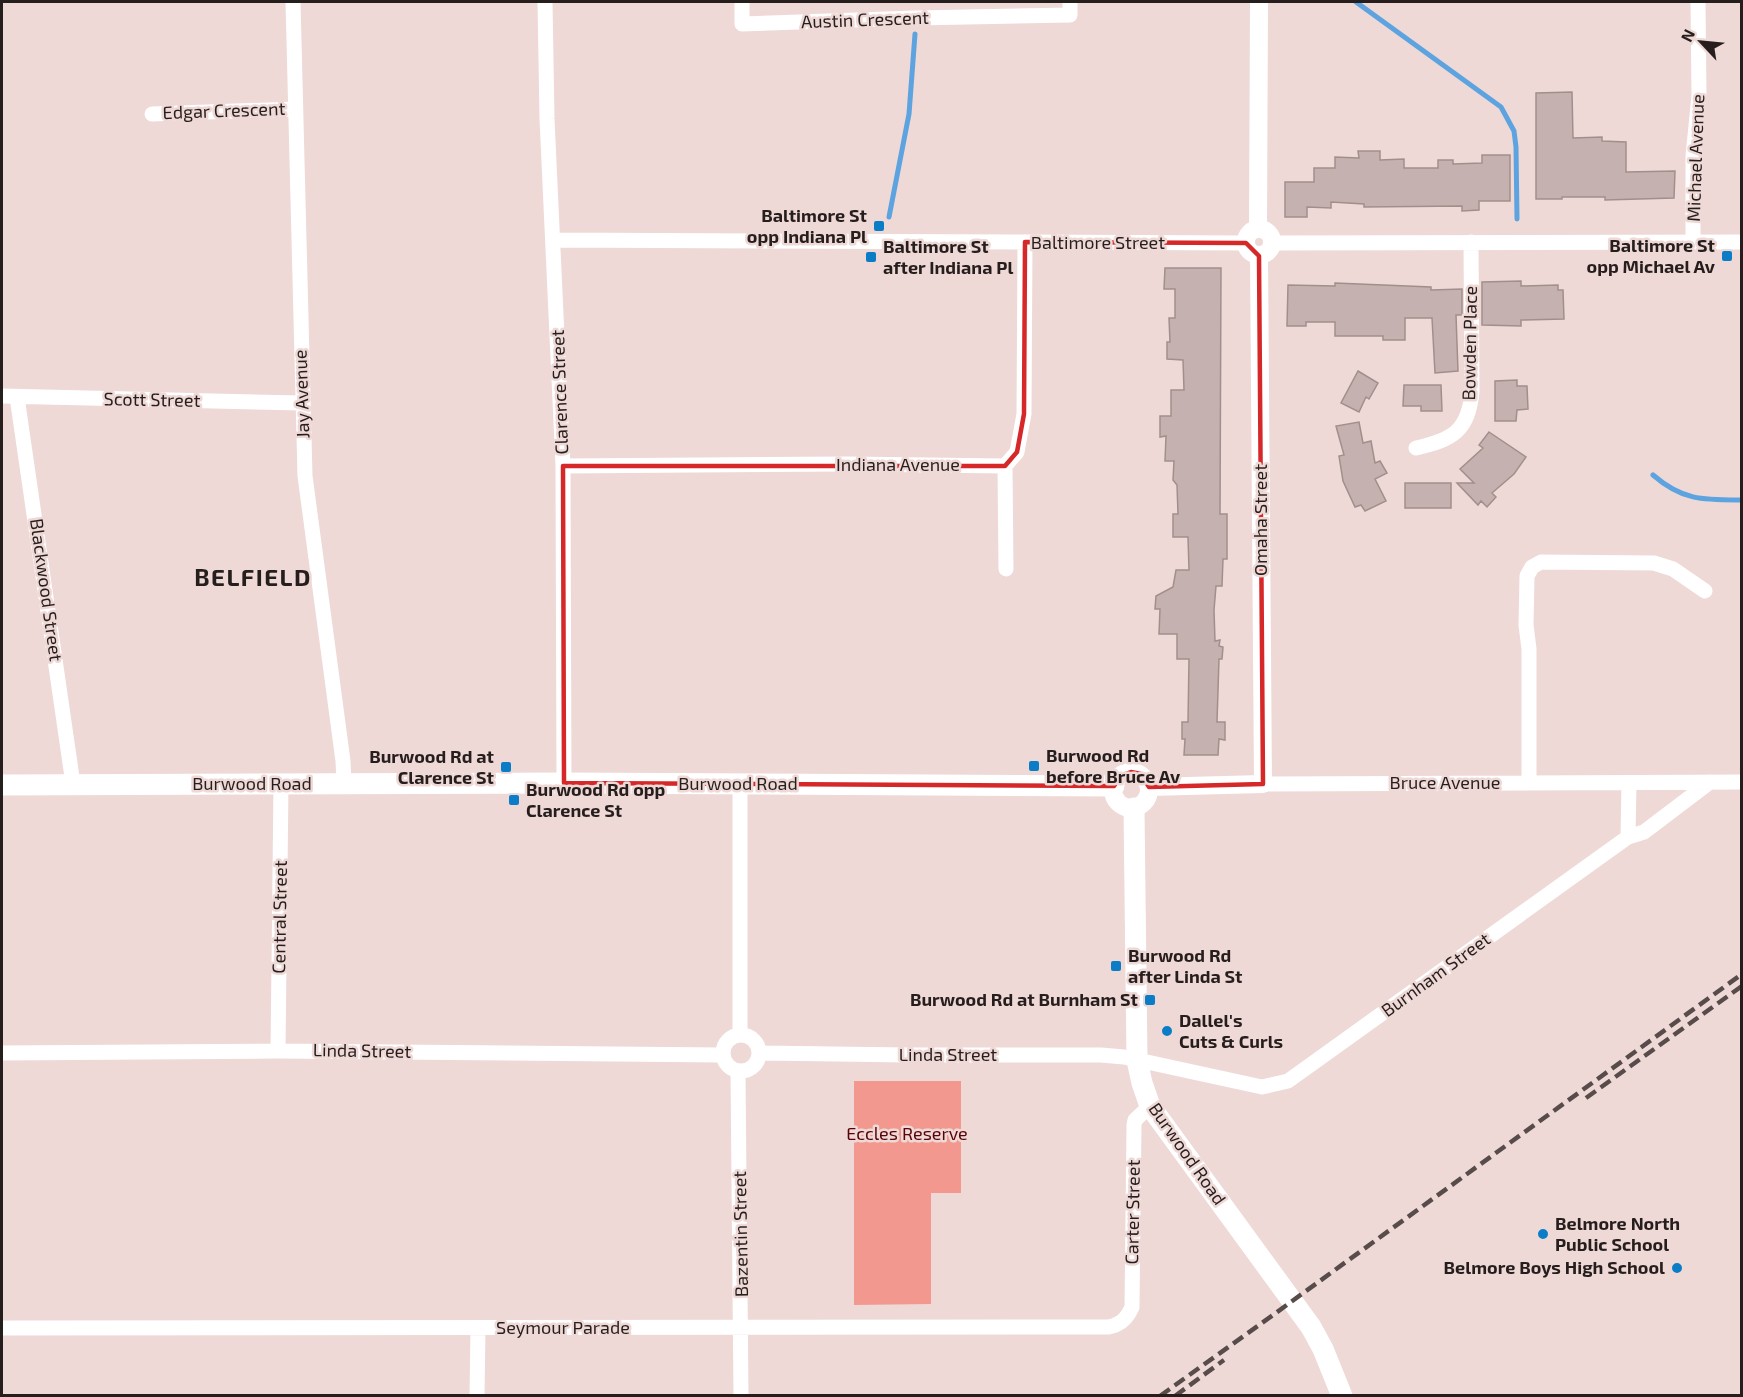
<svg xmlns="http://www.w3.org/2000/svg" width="1743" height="1397" viewBox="0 0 1743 1397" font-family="'Exo 2',sans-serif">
  <rect width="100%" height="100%" fill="#eed9d6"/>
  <!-- green -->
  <path fill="#f2988f" d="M854 1081H961V1193H931V1304L854 1305Z"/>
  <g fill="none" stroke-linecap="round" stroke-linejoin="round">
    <!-- stream -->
    <path stroke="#5ca3e0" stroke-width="5" d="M1356 2 1501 107 1514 131 1516 147 1517 219
      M889 217 909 114 915 34
      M1653 475C1683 501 1704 500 1742 500"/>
  </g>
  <!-- building -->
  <path fill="#c5b1af" stroke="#a28f8c" stroke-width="1.5" d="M1572 92 1573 138 1602 137V141L1626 142V172L1675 171 1674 198 1605 200V197H1562V199H1536V93Z
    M1358 151H1380V160L1404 159V168H1438V160H1453V164L1482 163V155H1510V201H1479V210L1462 211V206L1364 207V204L1331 202V208L1307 207V217H1285V182H1314V168H1335V157L1359 158Z
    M1165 268H1221L1220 514H1227V559H1223L1222 586H1216L1214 610 1215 641 1220 640 1219 646 1223 647 1222 659H1219L1217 722H1225V740L1219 739 1218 755H1184L1185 739H1182V722H1188L1189 659H1177V634H1159L1160 609H1155L1156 596 1173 587 1176 570H1189L1188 537H1173V514H1178L1177 485 1173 480 1174 461H1165L1166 436 1160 437V416H1171V390H1184L1183 360 1167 359V342H1170L1169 318H1175V289H1164Z
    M1521 281V286L1558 285V290H1563L1564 319 1521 320V326L1482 325V282Z
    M1335 283 1431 287V290L1462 289V315H1456L1458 371 1435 373 1432 318H1405V340H1383V336H1335V322H1306V326H1287L1288 285 1335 286Z
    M1358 371 1378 383 1369 399 1366 397 1359 412 1341 403Z
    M1517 380V386H1527L1528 409 1517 410 1516 421H1495V381Z
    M1404 385H1441L1442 411H1421V406H1403Z
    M1359 422 1363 443 1371 441 1375 463 1380 461 1387 473 1375 479 1386 501 1365 511 1361 505 1355 507 1343 481 1339 456 1344 455 1336 426Z
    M1489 432 1526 457 1514 474 1492 493 1496 497 1487 507 1481 501 1478 505 1457 483H1474L1460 469 1483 448 1479 445Z
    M1405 483H1451V508H1405Z"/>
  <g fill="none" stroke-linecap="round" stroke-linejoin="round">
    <!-- minor -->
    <path stroke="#fff" stroke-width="15" d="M293 2 305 476 343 761 344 783
      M545 2 547 119 563 466 564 783
      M742 2V24L915 18 1070 15V2
      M152 114 295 109
      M554 240 1246 243
      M1693 242V156L1699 95 1698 2
      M1273 243 1742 242
      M2 396 302 403
      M17 397 73 784
      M1416 448C1452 440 1469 431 1472 391L1471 242
      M563 466 848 464 1005 466 1017 452 1024 414 1025 242
      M1005 466 1006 569
      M1529 783V649L1526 625 1527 576 1532 567 1541 562 1654 563 1673 569 1705 591
      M1263 784 1742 782
      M1628 837 1629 783
      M723 1053a18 18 0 1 1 36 0a18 18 0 1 1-36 0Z
      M740 1035V783
      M278 1051 281 784
      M2 1053 278 1051 722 1055
      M759 1053 908 1055H1101L1124 1057 1262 1087 1288 1081 1628 837 1644 832 1710 782
      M738 1072 741 1396
      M2 1328 1108 1327C1120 1325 1127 1319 1132 1307L1134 1125 1135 1120 1150 1106
      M477 1396 478 1328"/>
    <!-- tertiary -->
    <path stroke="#fff" stroke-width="18" d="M1258 228 1259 2
      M1246 242a13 13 0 1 1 26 0a13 13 0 1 1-26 0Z
      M1113 790a18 18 0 1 1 36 0a18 18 0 1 1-36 0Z
      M1149 787 1263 784 1259 256"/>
    <!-- secondary -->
    <path stroke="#fff" stroke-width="21" d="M2 785 564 783 1114 786
      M1134 808 1137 1060 1142 1083 1150 1106 1311 1327 1323 1349 1342 1396"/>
    <!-- rail -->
    <path stroke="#584c4b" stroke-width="4.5" stroke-dasharray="12 6" stroke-linecap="butt" d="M1586 1098 1742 986
      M1160 1396 1273 1315 1742 974
      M1175 1396 1224 1360"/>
  </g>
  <!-- marked area -->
  <path fill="none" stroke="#d62828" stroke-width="4.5" stroke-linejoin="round" d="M1025 242 1246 243 1259 256 1263 784 1149 787 1141 774 1131 772 1120 776 1114 786 564 783 563 466H1005L1017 452 1024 414Z"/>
  <!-- markers -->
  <g fill="#0b7dc7" stroke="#eed9d6" stroke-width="2">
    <rect x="873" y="220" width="12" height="12" rx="3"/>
    <rect x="1721" y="250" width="12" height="12" rx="3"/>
    <rect x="865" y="251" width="12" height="12" rx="3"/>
    <rect x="1028" y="760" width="12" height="12" rx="3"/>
    <rect x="500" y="761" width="12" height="12" rx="3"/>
    <rect x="508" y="794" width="12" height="12" rx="3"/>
    <rect x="1110" y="960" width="12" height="12" rx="3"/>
    <rect x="1144" y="994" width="12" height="12" rx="3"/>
    <circle cx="1167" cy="1031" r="6"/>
    <circle cx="1543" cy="1234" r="6"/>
    <circle cx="1677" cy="1268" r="6"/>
  </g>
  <g text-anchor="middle" stroke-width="5" stroke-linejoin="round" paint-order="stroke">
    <!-- street labels -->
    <g font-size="18" fill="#261e1d" stroke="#eed9d6">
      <text transform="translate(865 20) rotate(-2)" y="6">Austin Crescent</text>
      <text transform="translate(224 111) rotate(-2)" y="6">Edgar Crescent</text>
      <text transform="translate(1696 158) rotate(-88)" y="6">Michael Avenue</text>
      <text x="1098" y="249">Baltimore Street</text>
      <text transform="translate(1470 343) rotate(-89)" y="6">Bowden Place</text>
      <text transform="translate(560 392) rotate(-92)" y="6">Clarence Street</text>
      <text transform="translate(302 394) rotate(-92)" y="6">Jay Avenue</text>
      <text transform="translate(152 400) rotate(1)" y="6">Scott Street</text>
      <text x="898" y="471">Indiana Avenue</text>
      <text transform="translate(1261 520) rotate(-90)" y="6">Omaha Street</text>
      <text transform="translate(46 590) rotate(82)" y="6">Blackwood Street</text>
      <text x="1445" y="789">Bruce Avenue</text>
      <text x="252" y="790">Burwood Road</text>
      <text x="738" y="790">Burwood Road</text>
      <text transform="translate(280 917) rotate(-89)" y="6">Central Street</text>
      <text transform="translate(1436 975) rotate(-36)" y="6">Burnham Street</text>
      <text transform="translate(362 1051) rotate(1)" y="6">Linda Street</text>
      <text x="948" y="1061">Linda Street</text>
      <text transform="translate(1187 1154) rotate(55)" y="6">Burwood Road</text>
      <text transform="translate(1133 1212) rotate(-89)" y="6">Carter Street</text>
      <text transform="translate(741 1234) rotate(-91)" y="6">Bazentin Street</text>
      <text x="563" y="1334">Seymour Parade</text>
    </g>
    <!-- poi labels -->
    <g font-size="18" font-weight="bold" fill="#261e1d" stroke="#eed9d6" text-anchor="start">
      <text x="867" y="222" text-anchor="end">Baltimore St<tspan x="867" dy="21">opp Indiana Pl</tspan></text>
      <text x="1715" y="252" text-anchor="end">Baltimore St<tspan x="1715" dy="21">opp Michael Av</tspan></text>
      <text x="883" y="253">Baltimore St<tspan x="883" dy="21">after Indiana Pl</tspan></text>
      <text x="1046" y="762">Burwood Rd<tspan x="1046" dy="21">before Bruce Av</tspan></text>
      <text x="494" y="763" text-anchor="end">Burwood Rd at<tspan x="494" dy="21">Clarence St</tspan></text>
      <text x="526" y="796">Burwood Rd opp<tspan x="526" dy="21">Clarence St</tspan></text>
      <text x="1128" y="962">Burwood Rd<tspan x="1128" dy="21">after Linda St</tspan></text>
      <text x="1138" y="1006" text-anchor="end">Burwood Rd at Burnham St</text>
      <text x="1179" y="1027">Dallel's<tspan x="1179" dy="21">Cuts &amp; Curls</tspan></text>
      <text x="1555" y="1230">Belmore North<tspan x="1555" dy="21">Public School</tspan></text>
      <text x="1665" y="1274" text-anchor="end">Belmore Boys High School</text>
    </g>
    <!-- park labels -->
    <g font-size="18" fill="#590308" stroke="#eed9d6">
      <text x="907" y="1140">Eccles Reserve</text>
    </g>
    <!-- district labels -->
    <g font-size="24" font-weight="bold" letter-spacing="1.5" fill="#261e1d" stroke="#eed9d6">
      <text x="253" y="586">BELFIELD</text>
    </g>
  </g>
  <!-- border -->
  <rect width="1743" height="1397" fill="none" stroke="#261e1d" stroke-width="6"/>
  <!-- north arrow -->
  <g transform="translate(1701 42) rotate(296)" stroke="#eed9d6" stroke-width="4.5" paint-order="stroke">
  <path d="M0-4.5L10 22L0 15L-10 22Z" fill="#261e1d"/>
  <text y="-9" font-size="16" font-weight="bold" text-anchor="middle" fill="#261e1d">N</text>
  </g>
</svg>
